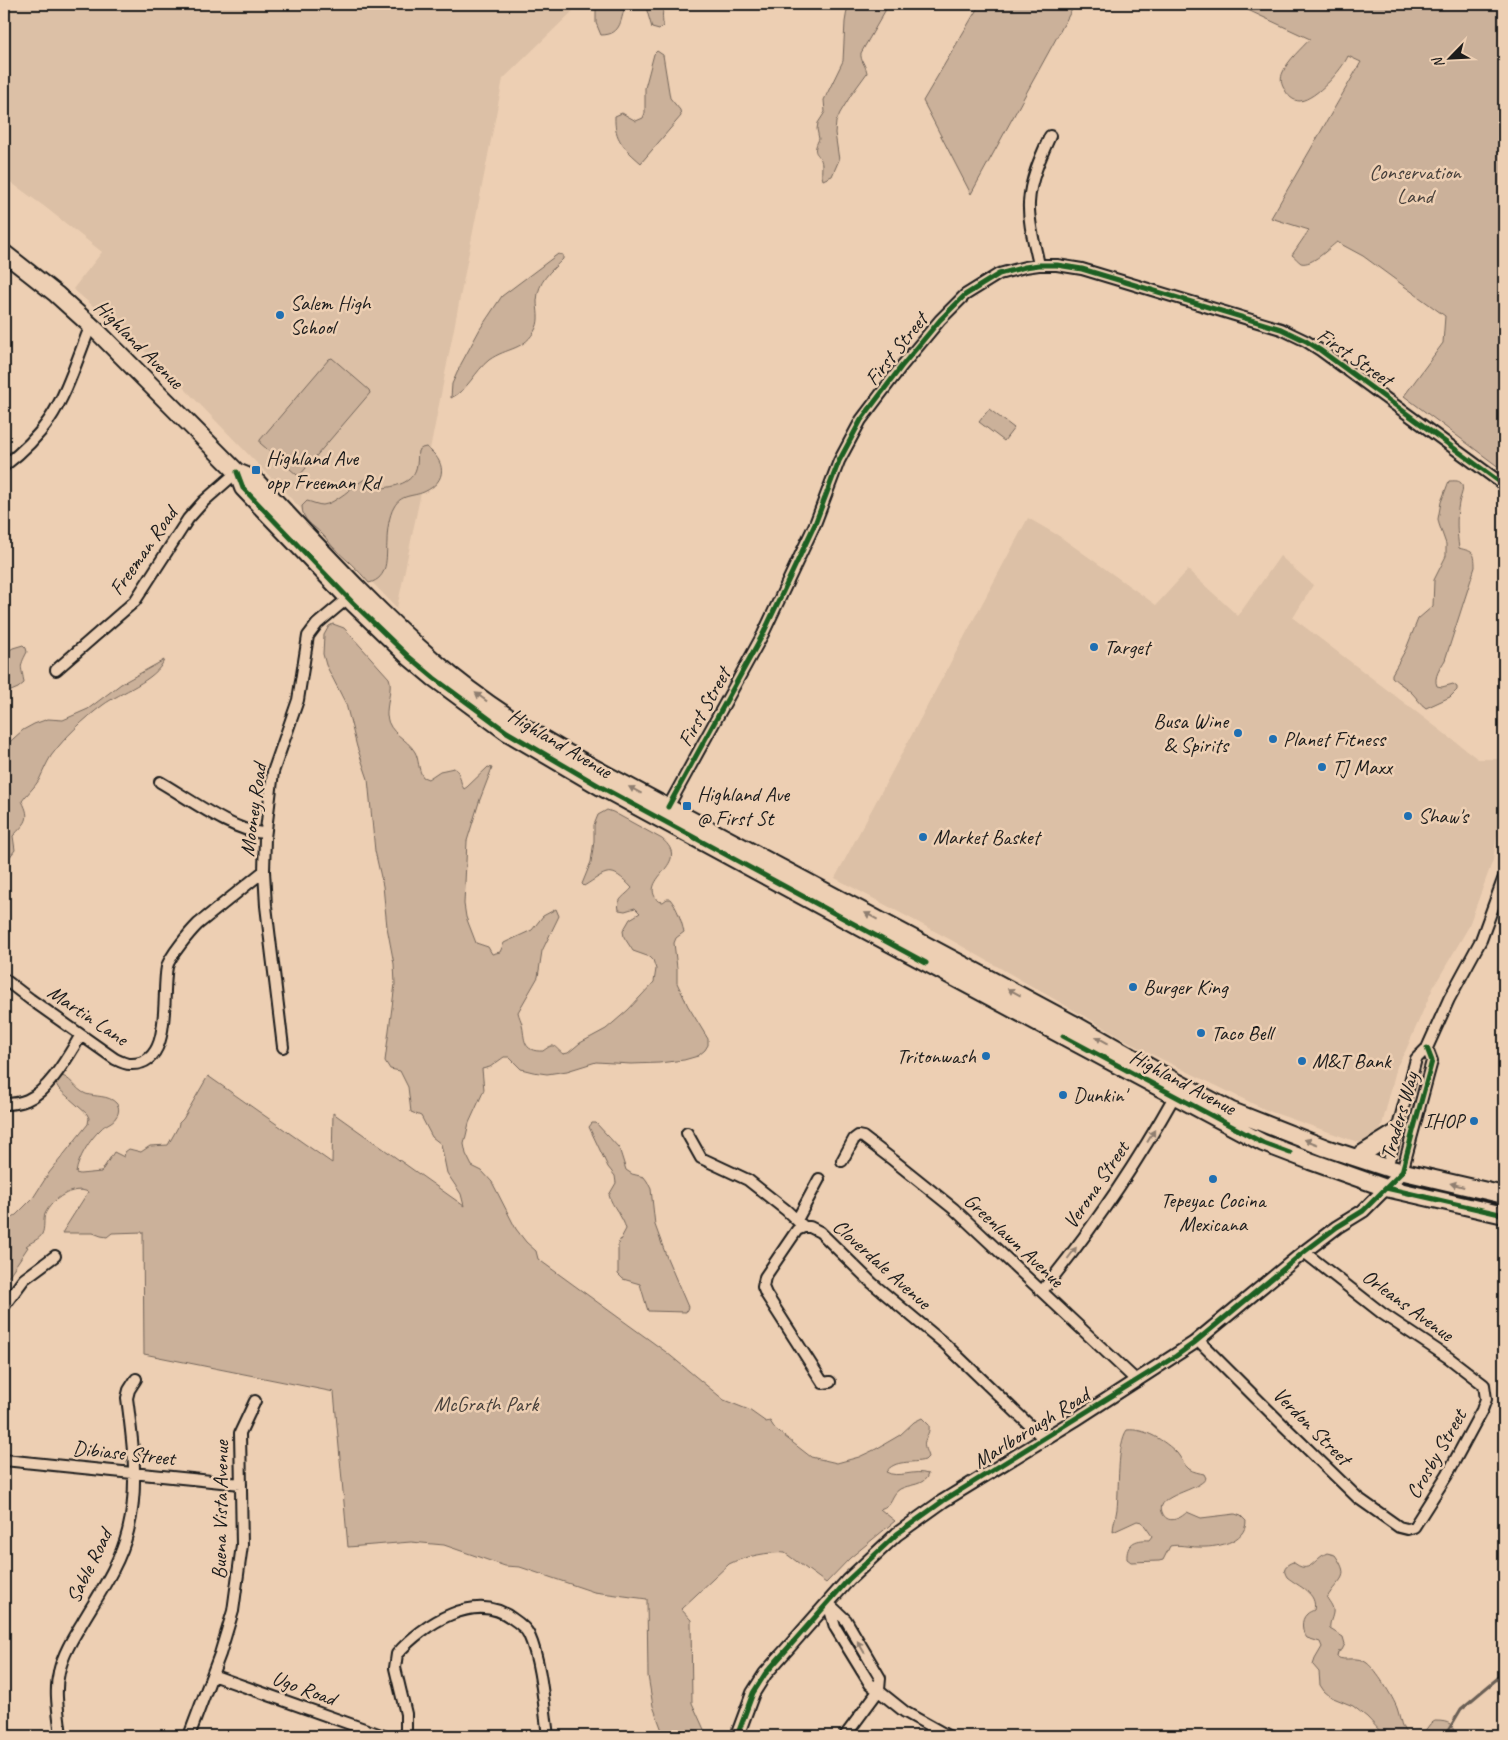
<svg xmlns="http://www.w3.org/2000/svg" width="1508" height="1740" viewBox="0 0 1508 1740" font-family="Caveat,sans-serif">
  <rect width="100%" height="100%" fill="#edcfb3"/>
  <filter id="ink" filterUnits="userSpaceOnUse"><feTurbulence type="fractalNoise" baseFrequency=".02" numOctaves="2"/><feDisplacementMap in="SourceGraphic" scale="10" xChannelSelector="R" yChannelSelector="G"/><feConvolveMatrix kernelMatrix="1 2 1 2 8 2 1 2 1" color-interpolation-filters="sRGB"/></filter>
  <g filter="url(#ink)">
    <!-- built -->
    <path fill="#dcc0a6" d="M4 4H580L503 79 434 430 397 608 184 388 134 341 73 289 102 252 45 207 9 181 4 189Z
      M1028 518 1059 536 1156 605 1188 570 1238 616 1280 556 1313 585 1293 618 1478 759H1498L1499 823 1493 860 1468 928 1433 988 1406 1050 1397 1066 1381 1129 1363 1144 1266 1110 1145 1051 953 941 835 878Z"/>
    <!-- green -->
    <path fill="#cbb19a" stroke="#74665b" d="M596 4H626C620 18 623 35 601 35L596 23Z
      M645 4H668C660 10 663 17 663 26L659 30 652 28Z
      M848 4H889L861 53C860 61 866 65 867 73L851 95 840 113 836 122 835 133 839 160 832 176 823 180C821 174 822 171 822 165 821 151 810 157 819 139L817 129 818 123 825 112 824 100 843 61 845 22Z
      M980 4H1075L971 194 923 101Z
      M1235 4H1504V471L1404 396 1443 343 1445 316 1363 256 1337 242C1329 248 1312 266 1301 263 1298 261 1295 257 1292 255L1309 230 1271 218 1361 62 1348 56C1342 70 1316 99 1300 101 1293 101 1288 96 1285 90 1281 85 1280 78 1283 72 1288 60 1302 48 1310 39Z
      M657 51 663 55 670 98 680 110 681 116 641 163C624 148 614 140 615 116L622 113 636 121 643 118 645 113V88L654 54Z
      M558 254 563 255V259C550 272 538 281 537 301 537 310 540 319 536 328 525 351 507 347 489 360 475 371 468 390 451 398L452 384 461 364 480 329 502 296Z
      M332 358 369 390 370 393 300 475H297L260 443V440L329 359Z
      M989 409 1014 428 1004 441 979 422Z
      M426 447C446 461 448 481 424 492 412 497 401 494 394 507 389 515 387 532 387 541 386 558 389 578 369 583 358 569 345 559 332 546 329 542 326 538 322 534 313 525 302 521 302 506L307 501C312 502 318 505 323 505 335 504 354 485 365 479 373 477 376 483 383 488 398 486 415 482 417 464 418 460 417 456 418 451L422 448Z
      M1449 481C1454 481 1458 480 1461 483 1465 489 1460 497 1459 503 1456 518 1457 534 1459 548 1472 552 1475 550 1475 567L1445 660C1441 667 1433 677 1437 686L1442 687 1453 684 1457 687V690L1450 697 1426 708C1420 704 1417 698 1412 693 1406 687 1398 683 1392 677V674L1406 649 1418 619 1433 606 1434 580 1446 556V544L1439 524 1438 519 1441 502Z
      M333 624 344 628 389 678C393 686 386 706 387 716 389 734 407 738 415 752 419 759 418 770 423 777L428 779 440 771 454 768C462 773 459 782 464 789L467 787 488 767 492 768 479 802 467 841 464 904 466 917 476 943 488 947 492 954 500 952 504 943 508 941 532 930 543 916 556 909 559 916 542 951 538 977 518 1012C519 1017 521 1020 522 1024 525 1039 522 1052 543 1051 555 1042 553 1046 563 1054L568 1053 580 1043 606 1029 628 1010 654 982 656 969 653 960 650 957 633 951 624 937 623 931 630 919 640 913 635 908 625 911 619 910C616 898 626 896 632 888 610 864 607 872 584 886L582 884 591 862 594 841V825L598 815 607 810 613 812 662 839C693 864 637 878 658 901L663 902 667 899H670C678 909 681 920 684 932L676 938 674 943 677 968V983L688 1006 708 1039V1045L705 1050 698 1056 684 1060 659 1063 631 1064 596 1062 567 1071 547 1074 533 1072 521 1069 509 1057H504L490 1067 482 1069 484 1090 469 1123 464 1144 466 1154 472 1166 482 1171 492 1182 516 1229 526 1242 536 1251 538 1259 666 1352 724 1400 749 1410 766 1422 770 1421 775 1429 811 1457 837 1463 859 1457 876 1449 900 1435 914 1422 922 1418 929 1425C930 1432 927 1435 925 1441 923 1447 927 1452 928 1457L925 1460C911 1464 895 1459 886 1472 898 1479 914 1469 928 1474 925 1486 909 1484 900 1489 890 1495 894 1505 880 1509L895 1521 850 1558 826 1583 785 1553C771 1551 742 1557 729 1564L681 1609 691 1620 692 1703 707 1736H664L653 1706 648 1676 647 1599 594 1592 520 1567 505 1566 444 1545 411 1542 348 1547 334 1392 144 1354 143 1232 112 1233 107 1237 101 1236 93 1233H62L88 1192C73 1185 52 1199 45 1214 43 1220 45 1228 42 1234 40 1239 31 1242 26 1246L28 1247 4 1283V1242H6L4 1239V1221L16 1215 33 1198 49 1173 88 1124 89 1118 87 1114 59 1089 55 1082 58 1075C71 1076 75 1090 86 1094 95 1097 109 1095 116 1103 120 1107 119 1113 116 1117 113 1123 105 1124 101 1129 90 1139 78 1158 76 1173L80 1174 101 1172 114 1152 124 1157 125 1152 129 1149 141 1152 150 1146 168 1145 178 1127 179 1123 183 1119 208 1076 332 1163 333 1113 464 1206 461 1194 447 1173 441 1144 432 1137 421 1116 411 1112 408 1087 400 1071 390 1069 385 1061 395 984 394 964 387 927 383 886 375 851 368 779 357 747 346 704 326 665 323 654 324 635 329 626Z
      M23 645 26 648 27 652C18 669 22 666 24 683L18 688 4 694V654L13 648Z
      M164 660C157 680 119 693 103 705 84 719 65 737 51 756 46 764 43 772 39 780 34 788 27 794 22 801 32 820 25 823 13 836L15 850 6 862 4 873V747L23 730 34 724 48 719 63 720 88 709 121 684Z
      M592 1123H596L619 1148 626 1170 632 1174 644 1177 647 1181 651 1189 655 1225 667 1258 688 1307 686 1312 648 1311 640 1284 623 1279 618 1274V1244L626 1229C623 1216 612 1207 609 1195L616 1183 615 1176 608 1167 589 1127Z
      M1127 1430C1145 1428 1165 1441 1177 1453 1181 1458 1184 1465 1189 1469 1193 1472 1200 1473 1204 1474L1206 1478C1199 1491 1155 1495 1162 1512 1167 1525 1180 1519 1187 1512L1201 1518 1235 1514 1241 1516 1246 1521C1246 1543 1215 1548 1198 1547 1189 1547 1178 1544 1170 1546L1163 1560 1159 1561 1131 1562 1127 1559C1126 1544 1135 1539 1149 1540L1152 1536 1142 1522 1137 1521 1113 1532C1113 1524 1116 1517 1117 1509 1119 1491 1117 1443 1127 1430Z
      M1327 1553 1335 1555C1352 1579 1338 1578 1327 1598 1330 1603 1334 1607 1333 1613 1332 1619 1329 1623 1330 1629L1343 1637 1345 1644 1342 1650 1338 1652 1337 1657C1345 1662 1357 1655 1367 1663 1376 1670 1393 1697 1397 1708 1401 1719 1400 1728 1409 1736H1381V1732L1367 1717 1353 1706 1331 1697 1324 1691 1320 1685 1319 1672 1313 1665 1315 1659 1322 1647 1320 1642 1307 1638C1302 1632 1300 1620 1307 1614 1309 1612 1312 1611 1314 1610 1318 1593 1299 1587 1287 1577 1282 1569 1285 1565 1293 1562 1310 1576 1313 1559 1327 1553Z
      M1435 1721C1450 1721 1453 1724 1457 1736H1421L1430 1724Z"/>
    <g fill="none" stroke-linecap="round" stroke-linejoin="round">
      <!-- stream -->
      <path stroke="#695e54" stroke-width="3" d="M1445 1736 1461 1709 1504 1673"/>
      <!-- minor casing -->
      <g stroke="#1c1c1c" stroke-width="14">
        <path id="minor" d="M1039 265C1035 245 1028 223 1029 203 1030 180 1041 156 1050 136
          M4 466C21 453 37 438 49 420 68 392 78 356 91 325
          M56 670 135 601 188 519 204 501 237 472
          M160 782C188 798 235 833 265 833
          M668 807 763 634 815 524 839 461 861 420 901 367 940 320 965 295 999 274 1025 267 1039 265H1057L1082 269 1281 329 1306 341 1320 350 1504 485
          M4 979 30 999 115 1059C119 1061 125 1064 130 1064 174 1066 161 995 167 967 169 957 190 932 198 924L264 871
          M283 1047 266 906 264 871 265 838 273 772 298 700 308 636 317 624 348 598
          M4 1104C11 1104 20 1103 27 1100 50 1090 68 1056 81 1035
          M687 1133 701 1158 748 1180 786 1210 804 1227H810L820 1232 872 1283 945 1344 1044 1439
          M842 1161 854 1139 858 1136 863 1137 893 1160 954 1209 1137 1381
          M1387 1168 1416 1059 1427 1048 1449 999 1481 940 1504 877
          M1402 1172 1432 1061 1427 1048
          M797 1220 819 1179
          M804 1227 797 1230 765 1277 763 1287 766 1294 823 1383 830 1382
          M1042 1291C1092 1230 1136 1165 1175 1095
          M4 1306 24 1279 55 1256
          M1198 1340 1284 1426 1358 1498 1399 1527 1407 1529 1414 1527 1447 1475 1482 1410 1486 1399 1484 1385 1449 1358 1383 1314 1304 1252
          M4 1460 241 1484
          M828 1603 835 1627 870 1684 905 1712 948 1736
          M828 1603 846 1620 880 1678 879 1690
          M212 1675 384 1736
          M61 1736C59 1715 54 1692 59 1672 63 1654 73 1638 82 1623 99 1594 120 1564 128 1531 139 1487 133 1443 127 1398L129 1390 136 1379
          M189 1736 220 1654 233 1611 242 1545 240 1433 255 1401
          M406 1736V1714L395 1668 397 1654C423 1624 476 1590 513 1619 519 1623 526 1628 529 1635 541 1661 544 1707 548 1736
          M845 1736 879 1690"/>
      </g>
      <!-- tertiary casing -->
      <g stroke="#1c1c1c" stroke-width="16">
        <path id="tertiary" d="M737 1736 753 1693 765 1674 848 1580 897 1534 943 1501 1075 1420 1194 1343 1304 1252 1337 1227 1363 1211 1402 1172"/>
      </g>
      <!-- primary casing -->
      <g stroke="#1c1c1c" stroke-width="20">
        <path id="primary" d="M4 253 56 294 98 332 237 472 254 479C312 540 369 604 433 660 485 706 546 742 607 775L1072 1023 1160 1073 1232 1111 1326 1148 1387 1168 1504 1195
          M237 472 243 488 353 603 409 657 434 678 507 732 601 787 867 931 1263 1143 1310 1161 1386 1188 1504 1215
          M1357 1157 1397 1132"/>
      </g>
      <!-- minor -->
      <use href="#minor" stroke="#edcfb3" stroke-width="10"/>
      <!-- tertiary -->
      <use href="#tertiary" stroke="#edcfb3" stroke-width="12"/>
      <!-- primary -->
      <use href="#primary" stroke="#edcfb3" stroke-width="16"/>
      <!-- cycleway casing -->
      <g stroke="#edcfb3" stroke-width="8">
        <path id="cycleway" d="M237 472 243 488 353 603 409 657 434 678 507 732 601 787 926 963
          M668 807 763 634 815 524 839 461 861 420 901 367 940 320 965 295 999 274 1025 267 1039 265H1057L1082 269 1281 329 1306 341 1320 350 1504 485
          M1063 1036 1263 1143 1290 1153
          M1386 1188 1504 1215
          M737 1736 753 1693 765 1674 848 1580 897 1534 943 1501 1176 1356 1194 1343 1304 1252 1337 1227 1363 1211 1402 1172 1432 1061 1427 1048"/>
      </g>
      <!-- cycleway -->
      <use href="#cycleway" stroke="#1b5e20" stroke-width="5"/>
    </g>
    <!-- one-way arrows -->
    <defs><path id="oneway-solid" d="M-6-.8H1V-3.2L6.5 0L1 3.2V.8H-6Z" transform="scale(1.25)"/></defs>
    <g fill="#8f7e6f">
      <use href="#oneway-solid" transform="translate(481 697) rotate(-144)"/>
      <use href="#oneway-solid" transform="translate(635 790) rotate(-152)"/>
      <use href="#oneway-solid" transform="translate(871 916) rotate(-152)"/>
      <use href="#oneway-solid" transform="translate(1014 992) rotate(-152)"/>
      <use href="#oneway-solid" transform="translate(1102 1040) rotate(-151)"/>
      <use href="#oneway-solid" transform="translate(1151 1136) rotate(-59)"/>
      <use href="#oneway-solid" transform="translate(1311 1142) rotate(-159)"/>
      <use href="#oneway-solid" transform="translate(1457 1185) rotate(-165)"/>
      <use href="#oneway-solid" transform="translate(1072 1253) rotate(-53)"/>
      <use href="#oneway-solid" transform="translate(861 1647) rotate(-121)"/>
    </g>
  </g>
  <!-- markers -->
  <g fill="#1f6fb2" stroke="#edcfb3" stroke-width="2">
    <circle cx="280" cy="315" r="5"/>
    <rect x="251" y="465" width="10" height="10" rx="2.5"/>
    <circle cx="1094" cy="647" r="5"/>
    <circle cx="1238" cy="733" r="5"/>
    <circle cx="1273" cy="739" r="5"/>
    <circle cx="1322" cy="767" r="5"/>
    <rect x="682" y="801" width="10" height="10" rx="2.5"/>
    <circle cx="1408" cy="816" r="5"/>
    <circle cx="923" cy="837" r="5"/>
    <circle cx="1133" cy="987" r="5"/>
    <circle cx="1201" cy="1033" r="5"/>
    <circle cx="986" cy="1056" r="5"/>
    <circle cx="1302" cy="1061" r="5"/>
    <circle cx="1063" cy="1095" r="5"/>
    <circle cx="1474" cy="1121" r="5"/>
    <circle cx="1213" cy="1179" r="5"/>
  </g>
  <g text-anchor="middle" stroke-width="5" stroke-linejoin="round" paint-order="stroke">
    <!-- park labels -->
    <g font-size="21" fill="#48413c" stroke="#edcfb3">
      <text x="1415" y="179">Conservation<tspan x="1415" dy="24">Land</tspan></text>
      <text x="486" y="1411">McGrath Park</text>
    </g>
    <!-- poi labels -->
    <g font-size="21" fill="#1c1c1c" stroke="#edcfb3" text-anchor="start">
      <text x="290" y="310">Salem High<tspan x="290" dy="24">School</tspan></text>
      <text x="266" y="465">Highland Ave<tspan x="266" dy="24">opp Freeman Rd</tspan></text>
      <text x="1104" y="654">Target</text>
      <text x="1228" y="728" text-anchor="end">Busa Wine<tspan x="1228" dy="24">&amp; Spirits</tspan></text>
      <text x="1283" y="746">Planet Fitness</text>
      <text x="1332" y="774">TJ Maxx</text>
      <text x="697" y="801">Highland Ave<tspan x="697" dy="24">@ First St</tspan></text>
      <text x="1418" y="823">Shaw's</text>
      <text x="933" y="844">Market Basket</text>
      <text x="1143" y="994">Burger King</text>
      <text x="1211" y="1040">Taco Bell</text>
      <text x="976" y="1063" text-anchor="end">Tritonwash</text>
      <text x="1312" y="1068">M&amp;T Bank</text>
      <text x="1073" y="1102">Dunkin'</text>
      <text x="1464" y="1128" text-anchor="end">IHOP</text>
      <text x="1213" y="1207" text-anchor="middle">Tepeyac Cocina<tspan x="1213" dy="24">Mexicana</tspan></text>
    </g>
    <!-- street labels -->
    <g font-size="21" fill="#1c1c1c" stroke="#edcfb3">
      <text transform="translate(139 344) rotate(45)" y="7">Highland Avenue</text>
      <text transform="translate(896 349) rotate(-51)" y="7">First Street</text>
      <text transform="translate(1355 357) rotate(35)" y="7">First Street</text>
      <text transform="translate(143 551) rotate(-55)" y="7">Freeman Road</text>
      <text transform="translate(704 707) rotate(-61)" y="7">First Street</text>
      <text transform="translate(560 743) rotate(31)" y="7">Highland Avenue</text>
      <text transform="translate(253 810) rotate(-82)" y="7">Mooney Road</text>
      <text transform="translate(88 1015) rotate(34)" y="7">Martin Lane</text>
      <text transform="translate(1183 1082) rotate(28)" y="7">Highland Avenue</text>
      <text transform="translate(1399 1116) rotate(-74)" y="7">Traders Way</text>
      <text transform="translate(1096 1185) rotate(-56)" y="7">Verona Street</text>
      <text transform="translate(1014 1240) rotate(43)" y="7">Greenlawn Avenue</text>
      <text transform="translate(882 1264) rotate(42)" y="7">Cloverdale Avenue</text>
      <text transform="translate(1408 1305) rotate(36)" y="7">Orleans Avenue</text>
      <text transform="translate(1312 1426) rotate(45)" y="7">Verdon Street</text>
      <text transform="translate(1031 1428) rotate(-32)" y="7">Marlborough Road</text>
      <text transform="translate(124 1453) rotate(6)" y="7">Dibiase Street</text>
      <text transform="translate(1436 1454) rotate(-60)" y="7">Crosby Street</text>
      <text transform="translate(220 1510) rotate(-89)" y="7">Buena Vista Avenue</text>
      <text transform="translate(89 1566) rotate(-64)" y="7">Sable Road</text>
      <text transform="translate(304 1688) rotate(20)" y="7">Ugo Road</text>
    </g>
  </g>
  <!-- margin -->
  <rect width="1508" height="1740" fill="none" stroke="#edcfb3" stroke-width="20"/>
  <rect x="10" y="10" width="1488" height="1720" fill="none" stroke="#1c1c1c" stroke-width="2" filter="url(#ink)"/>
  <!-- north arrow -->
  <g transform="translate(1450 58) rotate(246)" stroke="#edcfb3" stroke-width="4" paint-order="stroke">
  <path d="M0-4L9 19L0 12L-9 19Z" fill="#1c1c1c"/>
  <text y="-8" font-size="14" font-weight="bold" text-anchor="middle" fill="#1c1c1c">N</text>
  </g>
</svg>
